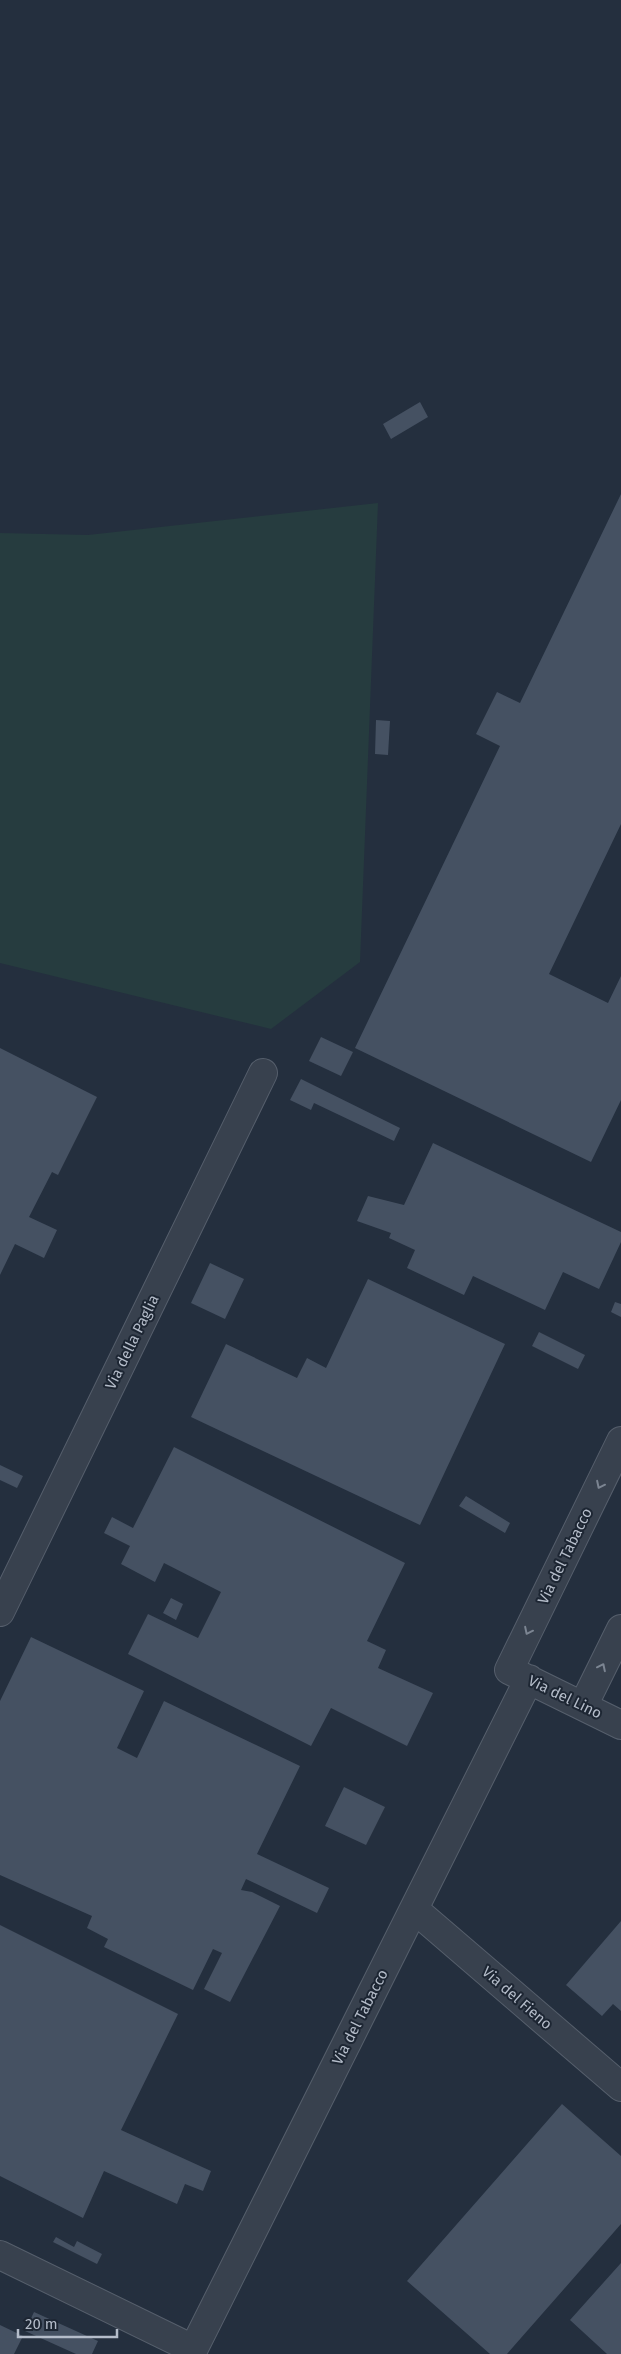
<svg xmlns="http://www.w3.org/2000/svg" width="621" height="2354" viewBox="0 0 621 2354" font-family="'Fira Sans',sans-serif">
  <rect width="100%" height="100%" fill="#242f3e"/>
  <!-- green -->
  <path fill="#263c3f" d="M378 503 360 962 271 1029 0 963V533L88 535Z"/>
  <!-- building -->
  <path fill="#455162" d="M420 402 428 417 391 439 383 424Z
    M621 494V824L549 974 608 1003 621 976V1100L591 1162 355 1048 500 746 476 734 497 692 520 703Z
    M376 720 390 721 388 755 375 754Z
    M321 1037 353 1052 341 1076 309 1061Z
    M0 1048 97 1097 58 1175 52 1172 29 1217 57 1230 44 1258 15 1244 0 1275Z
    M301 1079 400 1128 394 1141 314 1103 311 1110 290 1100Z
    M433 1143 621 1232V1242L599 1289 563 1272 545 1310 473 1276 464 1295 407 1268 415 1250 389 1238 391 1233 357 1221 368 1196 404 1205Z
    M210 1263 244 1279 225 1319 191 1303Z
    M368 1279 505 1344 420 1525 191 1417 226 1344 297 1378 307 1358 326 1368Z
    M615 1302 621 1304V1317L611 1312Z
    M539 1332 585 1355 578 1369 532 1346Z
    M174 1447 405 1563 367 1641 386 1650 378 1668 433 1693 407 1746 331 1708 311 1746 128 1654 148 1614 198 1638 221 1592 164 1563 155 1582 121 1564 130 1546 104 1533 112 1517 133 1528Z
    M0 1465 23 1476 17 1488 0 1480Z
    M466 1496 510 1523 505 1533 459 1506Z
    M171 1598 183 1604 176 1620 163 1613Z
    M31 1637 144 1691 117 1748 137 1758 164 1701 300 1766 257 1854 329 1888 317 1913 246 1879 241 1890 252 1892 280 1906 230 2002 204 1989 222 1953 213 1949 193 1990 104 1947 108 1939 87 1928 92 1916 0 1875V1701Z
    M344 1787 385 1807 366 1845 325 1826Z
    M621 1921V2011L613 2004 602 2016 566 1985Z
    M0 1925 178 2014 121 2130 211 2171 203 2191 185 2184 177 2204 104 2171 83 2218 0 2176Z
    M562 2104 621 2156V2224L507 2354H490L407 2281Z
    M56 2237 74 2247 77 2241 102 2254 97 2264 53 2242Z
    M621 2263V2354H607L570 2320Z
    M34 2312 98 2341 92 2354H76L25 2331Z
    M0 2325 23 2336 14 2354H0Z"/>
  <g fill="none" stroke-linecap="round" stroke-linejoin="round">
    <!-- street casing -->
    <g stroke="#565f6c" stroke-width="30">
      <path id="street" d="M621 1441 509 1670 621 1725
        M0 1612 263 1073
        M583 1706 621 1629
        M414 1909 621 2087
        M0 2255 193 2349
        M191 2354 529 1679"/>
    </g>
    <!-- street -->
    <use href="#street" stroke="#38414e" stroke-width="28"/>
  </g>
  <!-- one-way arrows -->
  <defs><path id="oneway-chevron" d="M-2-3.5L2.5 0L-2 3.5" fill="none" stroke-width="1.6" stroke-linecap="round" stroke-linejoin="round" transform="scale(1.25)"/></defs>
  <g stroke="#7c8592">
    <use href="#oneway-chevron" transform="translate(600 1485) rotate(116)"/>
    <use href="#oneway-chevron" transform="translate(528 1631) rotate(116)"/>
    <use href="#oneway-chevron" transform="translate(602 1667) rotate(-64)"/>
  </g>
  <g text-anchor="middle" stroke-width="4" stroke-linejoin="round" paint-order="stroke">
    <!-- street labels -->
    <g font-size="15" fill="#b4bcc9" stroke="#1d2633">
      <text transform="translate(132 1342) rotate(-64)" y="5">Via della Paglia</text>
      <text transform="translate(565 1556) rotate(-64)" y="5">Via del Tabacco</text>
      <text transform="translate(565 1697) rotate(26)" y="5">Via del Lino</text>
      <text transform="translate(517 1998) rotate(41)" y="5">Via del Fieno</text>
      <text transform="translate(360 2017) rotate(-63)" y="5">Via del Tabacco</text>
    </g>
  </g>
  <!-- scale -->
  <path d="M18 2329v8h99v-8" fill="none" stroke="#b4bcc9" stroke-width="2.5"/>
  <text x="25" y="2329" font-size="15" fill="#b4bcc9" stroke="#1d2633" stroke-width="4" paint-order="stroke">20 m</text>
</svg>
